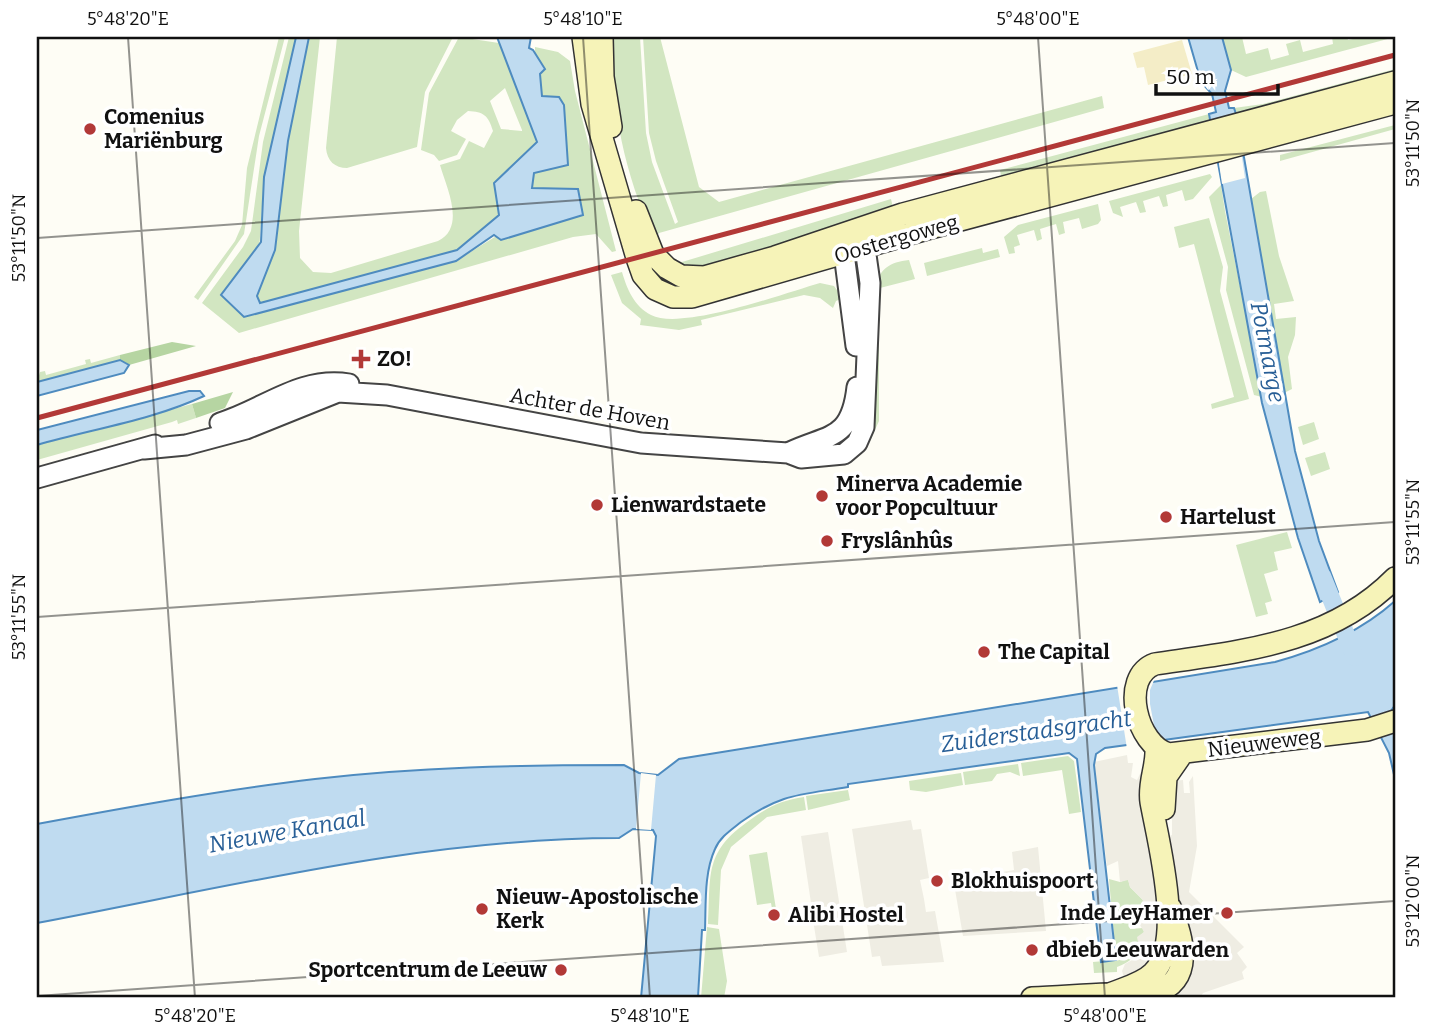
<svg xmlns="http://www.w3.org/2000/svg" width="1432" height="1035" viewBox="0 0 1432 1035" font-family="Bitter,serif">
  <rect width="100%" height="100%" fill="#fefdf5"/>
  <!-- green -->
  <path fill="#d2e6c1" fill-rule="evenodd" d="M279 37H285L259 136 244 234 198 300 194 297 235 241 242 225 247 168Z
    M289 37H296L264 177 255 311H267L456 261 498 235 537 163 542 96 540 74 545 70 535 55V47L558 52 570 61 575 91 616 251 612 252 596 234 573 237 239 333 202 303 243 247 251 231 263 142Z
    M309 37H320L299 231 300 258 313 272 331 273 438 241C466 227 447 189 440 165L460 159 469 141 484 148 493 131C488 115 484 112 468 111L457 120 451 131 466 139 457 155 439 161 434 155 421 150 429 93 459 37 499 43 537 142 494 183 499 215 457 250 260 303 257 296 275 250 288 141ZM505 88 522 130V131L501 129 490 101Z
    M337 37H453L425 92 417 147 347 168C335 168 327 161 326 148Z
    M608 37H640L646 133 652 162 675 224 678 222 656 161 649 133 643 37H660L699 187 719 202 1102 96 1104 108 659 233 655 241C622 167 615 117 608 37Z
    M1222 37H1242L1246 54 1268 48 1271 60 1289 55 1286 44 1300 40 1303 52 1333 44 1332 37H1347L1348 40 1363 37H1395L1246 77 1231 70Z
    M1395 69V78L1237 117 1234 108 1263 104Z
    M1209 114 1211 123 1032 175 1001 176 1000 170Z
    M1395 125V129L1280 161V155Z
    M1210 174 1212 177 1193 199 1185 201 1182 190 1166 195 1168 206 1163 207 1159 196 1143 201 1146 212 1140 213 1136 202 1120 207 1123 217 1113 213 1109 201Z
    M1221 185 1225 211 1262 397 1254 395 1226 290 1228 267 1209 197Z
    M1266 191 1279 256 1294 301 1274 304 1276 319 1296 317 1295 335 1288 357 1292 389 1284 393 1251 199 1260 192Z
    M891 199 894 212 688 271 671 260 682 262Z
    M1098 204 1101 220 1098 224 1082 229 1079 218 1063 222 1065 233 1059 235 1056 224 1040 229 1042 239 1037 241 1034 230 1017 235 1020 245 1014 247 1015 253 1009 254 1004 237 1018 225Z
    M1209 218 1223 267 1220 291 1249 399 1212 409 1211 404 1234 397 1194 244 1179 248 1174 227Z
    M982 248 983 253 998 249 1000 257 927 276 924 263Z
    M909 260 915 279 876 289C878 269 890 262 909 260Z
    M622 272C627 289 634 306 651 315 682 331 785 293 820 283L834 286 843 298 836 301 833 308 820 298 804 295 701 320 702 325 679 330 640 325 641 319 622 303 611 275Z
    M879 302V421L869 443 868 441Z
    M120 355V360L37 382 40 372 45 371 46 375 86 364 85 360 90 359 91 363Z
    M192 404 196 418 178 424 177 420 172 422 37 460V445Z
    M1314 422 1319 439 1303 445 1298 427Z
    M1325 452 1330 469 1311 476 1305 458Z
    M1287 532 1292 548 1274 552 1278 570 1264 574 1272 601 1265 603 1268 614 1256 617 1236 545Z
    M1068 756 1074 761 1081 812 1069 814 1062 770 1023 776 1021 763Z
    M1018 764 1020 776 1010 772 997 774 992 781 965 785 963 772Z
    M961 773 963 785 926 792 910 790 909 781Z
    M848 790 850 800 808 810 806 796Z
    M804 797 806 810 767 817 731 847 721 870 718 925 708 924C711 873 704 852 750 820 768 807 782 800 804 797Z
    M767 852 776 909H772L771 903 757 905 749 855Z
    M1109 879 1120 882 1128 879 1130 887 1143 900 1139 918H1128L1130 929 1143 928 1144 932 1138 940C1140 955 1130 962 1117 967V972L1094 973 1093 962 1116 960Z
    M707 927 719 929 727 981 724 998H701Z"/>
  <!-- forest -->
  <path fill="#b6d5a2" d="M172 342 196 346 129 365 120 360V355Z
    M233 392 225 408 196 418 192 404Z"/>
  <!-- sand -->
  <path fill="#f4edc7" d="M1182 40 1192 74 1148 85 1144 67 1137 68 1133 53Z"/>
  <!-- plaza -->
  <path fill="#efede3" d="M1127 755 1128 763H1133L1131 777 1137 780 1141 772 1145 774 1161 929 1148 968 1124 978 1122 971 1125 964 1132 960 1139 947 1137 937 1144 932 1136 918H1139L1138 911 1141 909 1143 900 1130 887 1128 880 1120 882 1118 861 1107 866 1094 762Z
    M1193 776 1197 846 1189 892 1244 947 1237 953 1247 967 1242 972 1244 979 1203 993 1200 998H1156L1167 994 1179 907 1169 836 1172 835V781L1183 780 1184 793H1190L1189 782Z
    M911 820 913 830 921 829 929 878 920 880 924 899 926 912 935 911 944 962 882 966 880 956 872 957 852 829Z
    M828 832 847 952 819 957 813 920 818 919 816 903H811L801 836Z
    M1038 847 1046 931 963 936 952 872 960 870 962 879 1014 870 1012 852Z"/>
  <!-- water -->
  <path fill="#bfdbf0" stroke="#4e8bbf" stroke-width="2" d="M296 37H309L288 141 275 250 257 296 260 303 457 250 499 215 494 183 537 142 497 37H531L529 48 533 50 545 69 540 74 542 96 559 97 564 105 568 165 534 173 532 188 578 189 583 215 501 240 494 235 456 261 244 317 221 295 261 242 264 177Z
    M1188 37H1222L1231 70 1225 91 1229 108H1234L1237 117 1295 451 1319 541 1338 592 1320 602 1298 538 1262 403 1209 114 1216 112 1212 94 1201 82Z
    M120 360 129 365 124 373 37 396V382Z
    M189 391H200L204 396C153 420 92 429 37 445V430Z
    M1395 601V705L1391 711 1395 725V779L1389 753 1368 712 1105 748 1096 754 1094 765 1116 960 1101 962 1077 759 1069 753 848 784V787C800 795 782 793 741 822 731 830 720 837 715 849 704 873 706 903 705 930H702L698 997 702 998H641L656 836 653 830 633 829 619 838C423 838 229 887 37 923V824C129 807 222 790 315 779 418 767 521 765 624 765L639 773 658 775 679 759 1275 662C1319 650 1360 632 1395 601Z"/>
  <!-- pier -->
  <path fill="#fefdf5" d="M1236 117 1245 178 1222 184 1213 123Z
    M1155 678 1150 690V704L1155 731 1165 744 1127 749 1117 685Z
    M641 773 656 775 651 830 636 829Z"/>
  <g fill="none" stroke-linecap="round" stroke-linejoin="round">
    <!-- canal -->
    <path stroke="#bfdbf0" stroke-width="18" d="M1322 576 1355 657"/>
    <!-- tertiary casing -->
    <g stroke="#444" stroke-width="23">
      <path id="tertiary" d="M842 238 856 346
        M220 423C265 409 300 376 349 384
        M144 449 186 445 246 429 338 392 387 395 641 443 788 453 801 458 844 454 857 443 864 427 870 283 863 234
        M790 452C828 434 851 441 857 387
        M37 478 155 445"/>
    </g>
    <!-- secondary casing -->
    <g stroke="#333" stroke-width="24">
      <path id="secondary" d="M583 37 592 104 637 258 643 275 655 289 673 297H692L927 229 1395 103
        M602 37 603 77 611 127
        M636 211 653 254 667 268 681 276 704 277 775 257 903 214 1395 82
        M1395 578C1330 644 1242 651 1155 664 1119 677 1137 746 1169 754L1367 730 1395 721
        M1164 809 1166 777 1182 754
        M1110 994C1124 988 1142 984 1153 973 1185 942 1158 841 1151 802 1148 783 1157 767 1156 749
        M1032 998C1057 997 1083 995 1108 994 1123 994 1138 997 1152 994 1196 983 1183 936 1170 907"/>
    </g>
    <!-- tertiary -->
    <use href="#tertiary" stroke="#fff" stroke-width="19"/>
    <!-- secondary -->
    <use href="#secondary" stroke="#f6f3b8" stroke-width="21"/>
    <!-- rail -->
    <path stroke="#b23937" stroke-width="5" d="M37 418 1395 55"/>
  </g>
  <!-- ticks -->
  <path fill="none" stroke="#111" stroke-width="2" stroke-opacity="0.45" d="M128 37 195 998M583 37 650 998M1038 37 1105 998M37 238 1395 143M37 617 1395 522M37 996 1395 901"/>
  <!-- markers -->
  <g fill="#b23937" stroke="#fff" stroke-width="2.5">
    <circle cx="90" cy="129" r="7"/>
    <path d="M357.5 348.5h7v7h7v7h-7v7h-7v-7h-7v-7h7z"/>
    <circle cx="822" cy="496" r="7"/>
    <circle cx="597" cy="505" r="7"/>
    <circle cx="1166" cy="517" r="7"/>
    <circle cx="827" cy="541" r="7"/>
    <circle cx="984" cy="652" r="7"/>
    <circle cx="937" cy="881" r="7"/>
    <circle cx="482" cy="909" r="7"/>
    <circle cx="1227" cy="913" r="7"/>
    <circle cx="774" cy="915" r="7"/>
    <circle cx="1032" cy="950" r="7"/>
    <circle cx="561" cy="970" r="7"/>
  </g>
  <g text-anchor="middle" stroke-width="7" stroke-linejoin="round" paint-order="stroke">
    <!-- poi labels -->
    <g font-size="21" font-weight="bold" fill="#111" stroke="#fff" text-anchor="start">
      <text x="104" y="124">Comenius<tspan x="104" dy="24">Mariënburg</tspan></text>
      <text x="377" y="366">ZO!</text>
      <text x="836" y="491">Minerva Academie<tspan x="836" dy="24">voor Popcultuur</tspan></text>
      <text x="611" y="512">Lienwardstaete</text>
      <text x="1180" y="524">Hartelust</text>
      <text x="841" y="548">Fryslânhûs</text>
      <text x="998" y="659">The Capital</text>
      <text x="951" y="888">Blokhuispoort</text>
      <text x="496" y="904">Nieuw-Apostolische<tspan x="496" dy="24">Kerk</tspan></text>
      <text x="1213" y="920" text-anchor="end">Inde LeyHamer</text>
      <text x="788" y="922">Alibi Hostel</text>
      <text x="1046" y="957">dbieb Leeuwarden</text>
      <text x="547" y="977" text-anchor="end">Sportcentrum de Leeuw</text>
    </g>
    <!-- street labels -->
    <g font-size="21" fill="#111" stroke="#fff">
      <text transform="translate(896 239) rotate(-16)" y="7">Oostergoweg</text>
      <text transform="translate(590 409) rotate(10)" y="7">Achter de Hoven</text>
      <text transform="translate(1264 743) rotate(-7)" y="7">Nieuweweg</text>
    </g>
    <!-- water labels -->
    <g font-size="23" font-style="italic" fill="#275e96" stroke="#fff">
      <text transform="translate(1268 352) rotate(79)" y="8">Potmarge</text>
      <text transform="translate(1036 731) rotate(-8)" y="8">Zuiderstadsgracht</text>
      <text transform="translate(287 831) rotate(-10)" y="8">Nieuwe Kanaal</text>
    </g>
  </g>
  <!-- border -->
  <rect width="1432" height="1035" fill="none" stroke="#ffffff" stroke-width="77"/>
  <!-- scale -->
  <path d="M1156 84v10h122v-10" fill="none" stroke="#111111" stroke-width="3.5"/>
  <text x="1166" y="84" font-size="21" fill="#111111" stroke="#ffffff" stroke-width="5" paint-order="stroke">50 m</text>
  <rect x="38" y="38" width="1356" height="958" fill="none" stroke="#111" stroke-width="2.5"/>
  <g font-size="18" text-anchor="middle" fill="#111">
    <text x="128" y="25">5°48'20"E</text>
    <text x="583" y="25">5°48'10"E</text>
    <text x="1038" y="25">5°48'00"E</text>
    <text transform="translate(1413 143) rotate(-90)" y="6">53°11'50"N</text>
    <text transform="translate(19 238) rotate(-90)" y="6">53°11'50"N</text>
    <text transform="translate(1413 522) rotate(-90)" y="6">53°11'55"N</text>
    <text transform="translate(19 617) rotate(-90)" y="6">53°11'55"N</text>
    <text transform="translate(1413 901) rotate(-90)" y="6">53°12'00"N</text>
    <text x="195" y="1022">5°48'20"E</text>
    <text x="650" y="1022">5°48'10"E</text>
    <text x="1105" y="1022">5°48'00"E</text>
  </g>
</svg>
